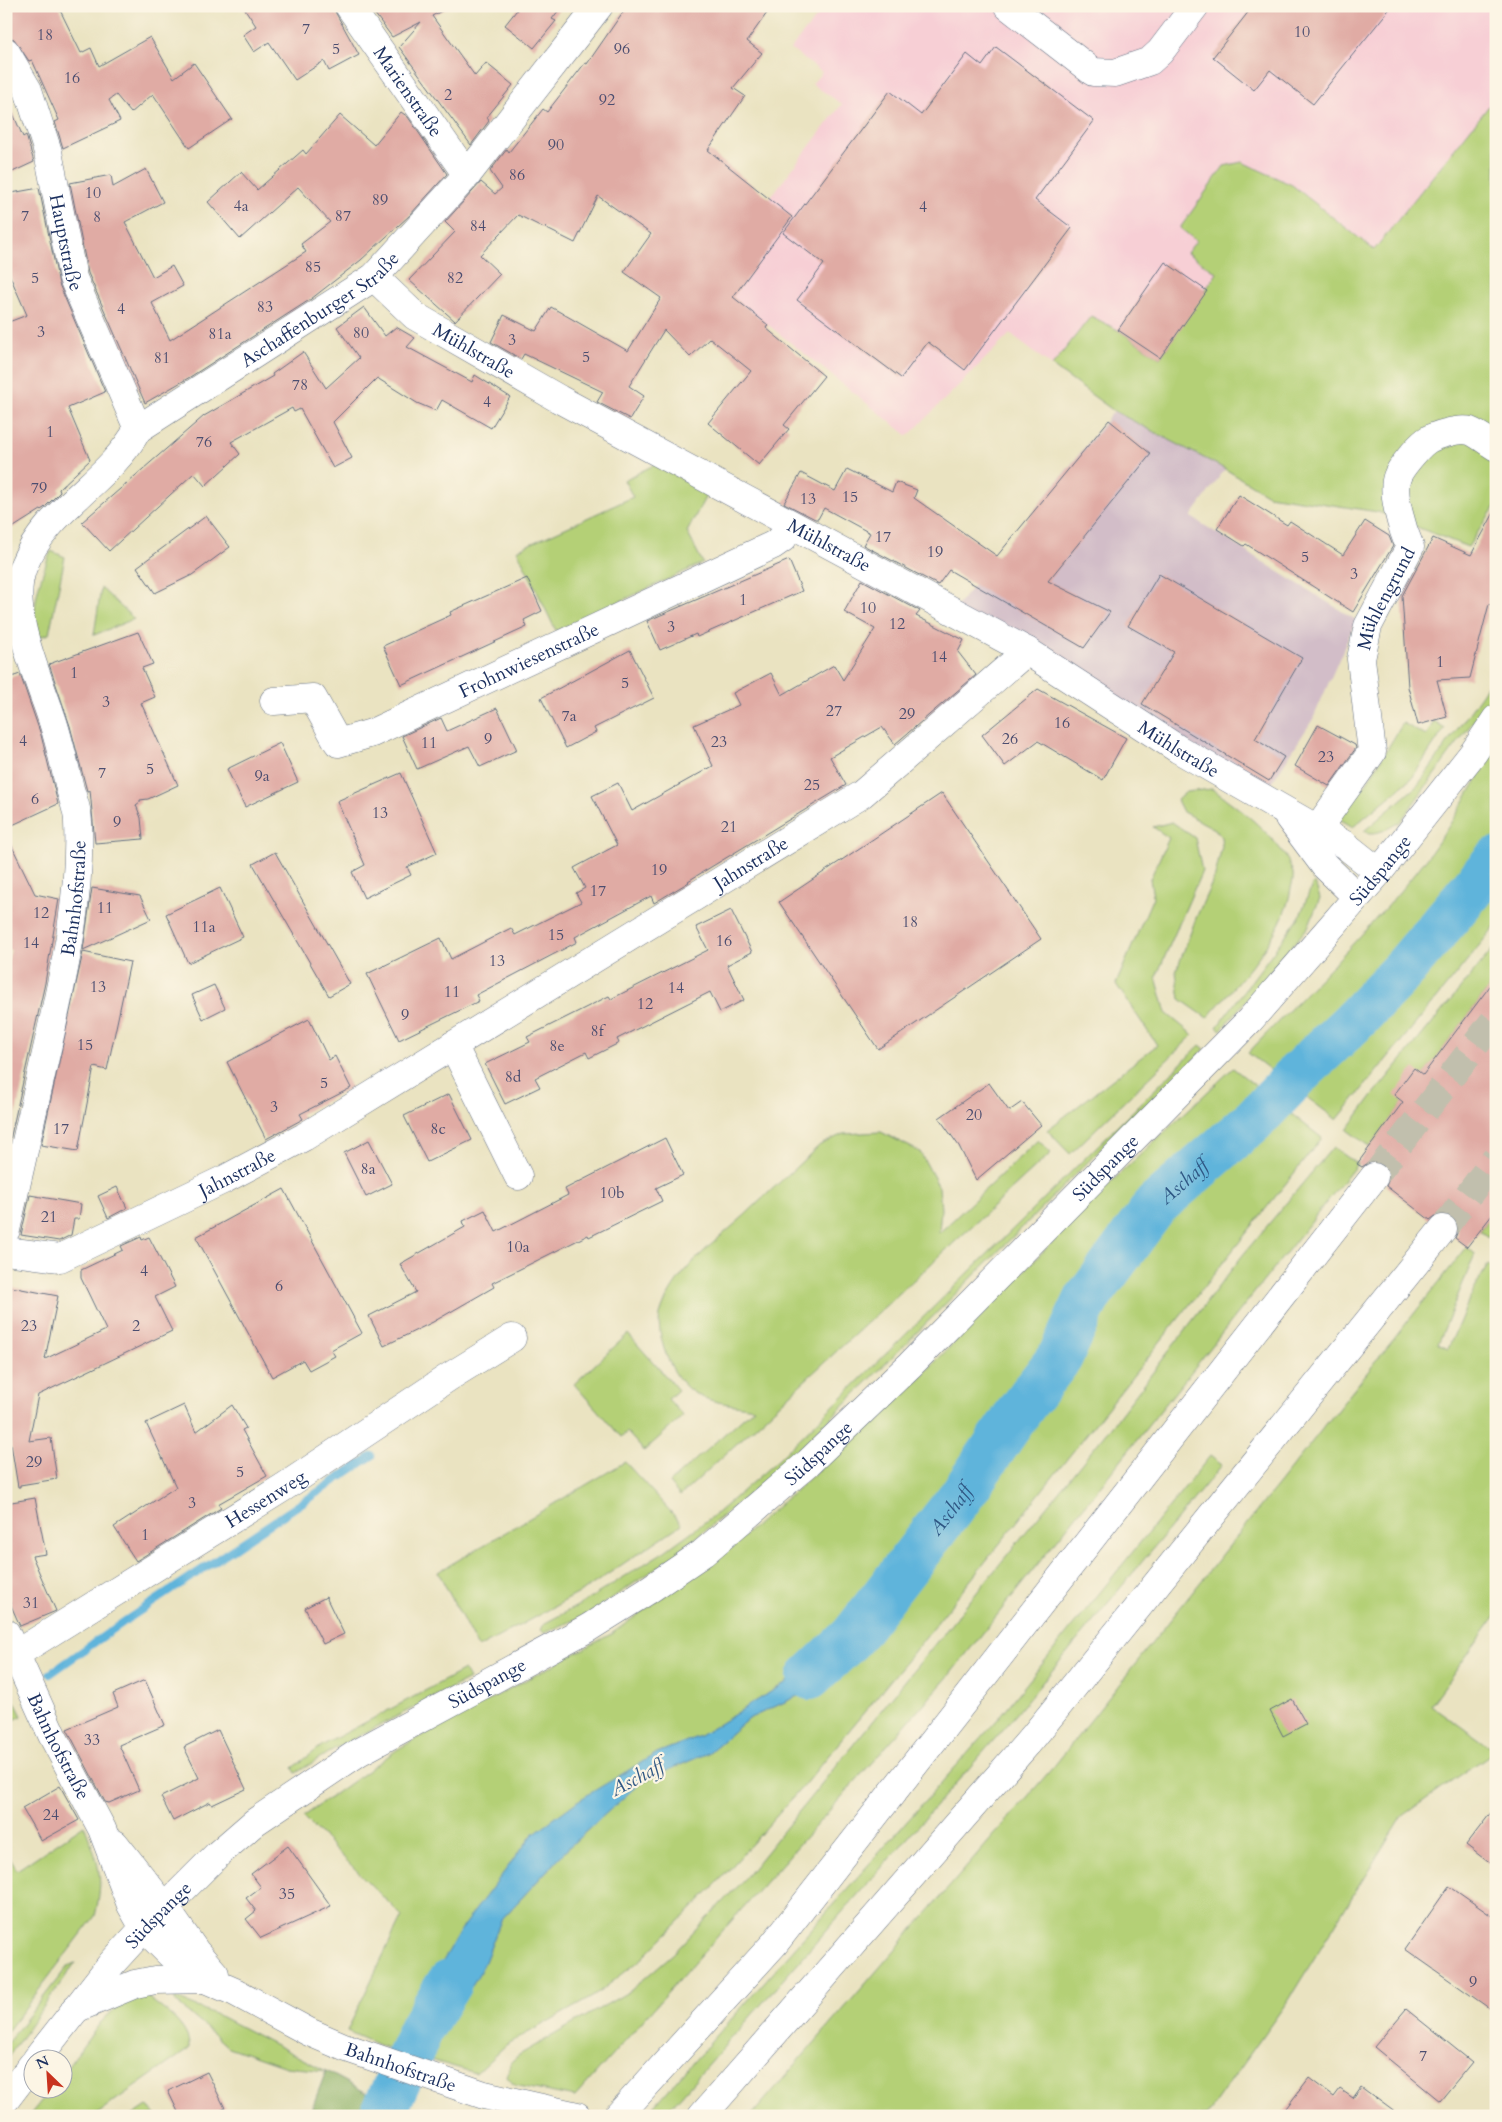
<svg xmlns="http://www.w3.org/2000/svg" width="1502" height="2122" viewBox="0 0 1502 2122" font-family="Cardo,serif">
  <rect width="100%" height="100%" fill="#fcf5e5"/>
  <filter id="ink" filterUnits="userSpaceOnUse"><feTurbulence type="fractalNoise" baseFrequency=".02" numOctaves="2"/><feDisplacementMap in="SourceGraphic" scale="10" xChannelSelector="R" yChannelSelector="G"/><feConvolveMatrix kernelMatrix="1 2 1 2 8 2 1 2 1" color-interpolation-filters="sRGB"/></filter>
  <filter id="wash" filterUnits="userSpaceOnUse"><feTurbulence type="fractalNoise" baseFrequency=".0096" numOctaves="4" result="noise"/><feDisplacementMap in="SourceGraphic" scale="20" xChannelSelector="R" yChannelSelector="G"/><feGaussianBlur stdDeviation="1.12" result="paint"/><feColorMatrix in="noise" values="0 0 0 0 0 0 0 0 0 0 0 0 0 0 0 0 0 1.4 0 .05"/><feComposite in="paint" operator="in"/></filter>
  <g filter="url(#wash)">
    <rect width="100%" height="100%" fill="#eae3c1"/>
    <!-- built -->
    <path fill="#f7cfd5" d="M826 6H1496V97L1374 250 1292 185 1197 241 1187 253 1217 273 1160 358 1118 330 1091 316 1052 366 1010 334 908 436 733 297 792 217 769 199 842 104 812 84 822 72 790 49Z"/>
    <!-- industrial -->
    <path fill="#d2bdc8" d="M1114 411 1225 469 1191 517 1356 620 1313 719 1263 796 954 610Z"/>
    <!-- green -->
    <path fill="#b4d076" stroke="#68806a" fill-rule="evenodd" d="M1496 97V505L1468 547 1378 512 1268 495 1225 469 1114 411 1052 366 1091 316 1118 330 1160 358 1217 273 1187 253 1196 241 1180 228 1224 166 1242 162 1292 185 1374 250Z
      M656 464 707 494 687 532 703 563 556 631 517 550 633 497 624 480Z
      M51 551 65 557 49 634 36 638C31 606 39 581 51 551Z
      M101 588 134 619 94 635Z
      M1496 671V690L1400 822C1388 828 1376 837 1364 831L1418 785 1483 693Z
      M1434 721 1445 728 1412 778 1353 827 1338 818 1366 784 1403 723 1426 736Z
      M1496 748V847H1493L1479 869 1422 936 1430 952 1496 873V925L1337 1120 1248 1053C1305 993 1364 936 1416 872 1447 834 1470 790 1496 748Z
      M1212 789C1238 807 1284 841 1293 873 1294 878 1292 884 1291 888 1284 937 1238 981 1207 1018L1180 999 1176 972 1196 918 1215 876 1222 846 1221 837 1215 829 1183 812 1177 800 1186 792Z
      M1172 822 1195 838 1202 871 1156 977 1166 1013 1193 1035 1070 1154 1047 1130 1157 1045 1116 984 1153 897 1150 879 1169 838 1153 827Z
      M1315 883 1320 898 1308 927 1221 1030 1217 1027 1300 916 1312 885Z
      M1496 945V978L1370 1147 1347 1130 1373 1095Z
      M1200 1045 1205 1049 1131 1119 786 1463 673 1557 590 1613 544 1633 540 1629 547 1622 581 1604 665 1551 717 1513 778 1460Z
      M1233 1068 1322 1138 912 1654 805 1784 718 1882 643 1958 594 1996 506 2045 476 2073 381 2046 347 2031 402 1916 303 1817 398 1749 611 1634 728 1550 894 1404 1109 1184ZM877 1624 813 1689 748 1719 708 1753 640 1782 571 1845 501 1920 483 1967 401 2035 463 1927 533 1834 657 1753 700 1736 798 1675 835 1641Z
      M881 1132 920 1152 939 1187 941 1209 939 1233 1038 1140 1051 1153 680 1496 669 1483 754 1408C713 1401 687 1403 668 1359 663 1349 657 1325 660 1315 673 1272 713 1244 745 1215 770 1191 795 1168 820 1145L843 1134Z
      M1333 1147 1357 1164 947 1678 575 2097 514 2085 507 2076 512 2061 519 2055 630 1991 674 1953 745 1878 1107 1432 1242 1256Z
      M1496 1210V1230L1489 1238 1480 1231Z
      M1467 1247 1475 1254 1438 1344 1448 1349 1469 1300 1488 1264 1496 1269V1615L1431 1705 1495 1751 1402 1816 1289 1999 1206 2116H751L1055 1765Z
      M628 1334 678 1390 668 1399 683 1416 644 1451 627 1432 621 1437 574 1384Z
      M1210 1456 1222 1465 1008 1724 663 2116 647 2114 998 1719Z
      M625 1462 682 1524 583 1591 478 1648 438 1572Z
      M464 1670 469 1679 334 1749 296 1773 293 1768 323 1745Z
      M6 1684 22 1716 6 1724Z
      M84 1825C98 1862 105 1875 95 1916L6 2033V1852L17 1870Z
      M75 1963 15 2047 6 2061V2045L8 2042 68 1966Z
      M145 1995C161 2009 191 2025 189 2049L93 2116H29L50 2090H62L63 2073 101 2022 123 2001Z
      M175 1998 222 2017 326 2071 286 2067 228 2047 175 2001Z
      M147 2106 156 2116H132Z"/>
    <!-- forest -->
    <path fill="#8fb267" stroke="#557062" d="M326 2071 410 2116H309Z"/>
    <!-- water -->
    <path fill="#5fb4db" stroke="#3d729c" d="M1493 847H1496V873L1430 952 1422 936 1479 869Z
      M878 1624 813 1689 748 1719 708 1753 641 1782 571 1845 501 1920 483 1967 439 2040 401 2035 463 1926 533 1834 579 1800 657 1753 700 1736 798 1675 835 1641Z"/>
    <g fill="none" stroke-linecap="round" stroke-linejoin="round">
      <!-- stream -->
      <path stroke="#5fb4db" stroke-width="8" d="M50 1674 125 1621 372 1456
        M6 1699 10 1697"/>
      <!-- river -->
      <g stroke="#5fb4db" stroke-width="46">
        <path id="s1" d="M810 1677 852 1637 961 1496 1022 1407 1060 1357 1087 1299 1156 1205 1255 1119 1300 1072 1352 1023 1405 968 1496 860"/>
        <path d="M382 2116 422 2027 449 1983"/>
      </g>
    </g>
    <g id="blocks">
      <!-- building -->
      <path fill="#e0aba4" d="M6 6H58L81 53 91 48 99 66 150 37 174 78 194 63 232 119 189 148 153 94 131 113 116 95 109 100 120 121 63 148 55 122 59 120 32 60 29 61 14 39 6 36Z
        M243 6H332L359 55 329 71 324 61 295 80 269 42 254 52 243 35 256 26Z
        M369 6H451L432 16 475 76 486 63 513 85 487 117 489 121 471 145 399 47 421 22 392 37Z
        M520 6H562L552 19 556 21 534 48 505 25Z
        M627 6H772L747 41 762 53 733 88 745 96 708 150 792 217 733 297 768 325 766 328 824 376 784 425 789 429 759 465 708 423 751 371 710 338 690 357 664 330 629 386 644 396 630 419 597 402 603 392 524 354 521 359 491 342 504 315 536 331 551 307 628 351 661 298 624 272 651 234 598 196 575 243 545 228 546 226 544 228 518 215 480 255 500 274 455 321 409 280 455 232 445 222 481 182 495 194 502 188 490 171 507 149 509 152 543 109 547 112 585 63 587 64Z
        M1253 6H1392L1313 104 1270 70 1254 90 1213 57Z
        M996 47 1094 121 1035 200 1072 228 965 370 928 342 901 378 797 300 824 264 783 233 890 91 921 115 967 54 982 66Z
        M6 97 23 137 26 135 34 162 6 175Z
        M401 112 408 117 447 174 410 215 361 260 311 299 190 377 145 403 88 273 70 183 111 175 113 187 146 169 163 202 125 222 153 277 172 266 183 286 152 303 170 340 306 252 301 244 330 222 298 187 240 239 208 202 241 172 257 190 303 150 306 154 340 115 374 145Z
        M39 188 59 284 105 392 68 408 90 460 59 489 60 492 44 508 6 532V323L27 315 6 267V194Z
        M1165 262 1207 291 1160 358 1118 330Z
        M364 307 385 336 396 327 415 338 407 347 472 382 475 375 510 397 491 428 442 400 436 411 417 403 377 378 333 422 352 458 333 468 300 409 294 412 292 408 231 442 240 454 205 486 194 473 109 551 82 522 204 416 273 376 272 374 303 352 326 388 359 358 337 327Z
        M1109 420 1151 454 1048 581 1110 612 1084 648 949 570 938 585 863 545 870 533 824 508 818 519H815L784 503 801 473 835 491 847 469 892 492 896 482 917 490 914 498 997 556Z
        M1239 495 1287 525 1290 521 1343 555 1365 521 1389 536 1393 546 1353 612 1246 544 1244 546 1217 529Z
        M1496 509V607L1489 604 1470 678 1437 680 1447 717 1418 725 1408 687 1402 596 1433 538 1471 555Z
        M206 516 230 547 192 575 155 593 137 567Z
        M789 560 802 591 697 637 696 634 660 650 647 621Z
        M1159 574 1302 658 1255 739 1284 757 1269 781 1142 704 1174 652 1128 626Z
        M527 578 542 611 524 620 527 627 401 685 383 646 451 615 450 612Z
        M862 580 920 611 916 616 964 640 958 652 976 675 895 744 882 727 830 757 846 785 688 881 689 882 654 903 651 896 575 937 577 942 476 995 479 1001 399 1040 367 974 441 938 451 959 511 928 515 935 581 902 576 893 585 888 574 868 617 845 592 796 618 783 632 811 713 766 694 725 739 705 733 693 771 673 782 695 834 665 843 680 875 629 844 612Z
        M138 632 153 664 142 668 155 697 141 703 178 785 148 799 140 800V802L136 805 141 818 143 839 95 843 90 790 87 791 70 726 49 664Z
        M630 650 654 698 594 728 596 732 566 748 541 698Z
        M20 674 41 735 58 804 6 828V679Z
        M1038 689 1126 738 1103 780 1038 741 1005 766 982 735Z
        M497 708 517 750 480 767 469 746 417 769 402 736 441 718 447 731Z
        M1318 725 1355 745 1356 748 1329 786 1295 766Z
        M280 743 298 782 245 807 227 769Z
        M401 773 437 853 407 867 411 875 364 898 352 872 365 865 337 801Z
        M942 793 1041 939 878 1049 779 902Z
        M6 834 35 894 59 899 45 983 10 1140 6 1139V967L11 950 6 949Z
        M275 852 350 984 329 996 253 864Z
        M92 888 140 896 151 919 83 950Z
        M220 888 243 937 188 963 166 914Z
        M731 910 752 952 727 965 744 1000 720 1012 710 992 617 1039 619 1043 589 1058 586 1052 535 1078 540 1087 505 1104 485 1064 530 1042 527 1037 609 996 611 999 708 950 696 927Z
        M83 952 130 962 107 1070 94 1067 78 1151 41 1145Z
        M1496 978V1210L1467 1247 1455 1238 1458 1231V1224L1452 1217 1446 1214H1438L1430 1220 1386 1186 1389 1179V1172L1384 1165 1376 1162 1368 1163 1362 1167 1357 1164 1403 1102 1394 1095 1414 1068 1423 1075Z
        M214 985 225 1008 203 1019 192 995Z
        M309 1019 329 1060 335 1056 351 1088 300 1114 303 1119 266 1139 227 1062Z
        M989 1083 1009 1111 1022 1102 1041 1125 976 1180 959 1146 939 1118Z
        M449 1094 472 1140 427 1162 404 1116Z
        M665 1138 683 1175 656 1188 662 1201 589 1237 588 1235 492 1283 494 1287 433 1322 384 1346 369 1316 416 1292 400 1264 465 1227 463 1221 485 1210 496 1232 568 1195 565 1189Z
        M369 1140 392 1184 366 1197 344 1153Z
        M117 1187 127 1208 108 1218 98 1196Z
        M284 1189 362 1333 331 1350 335 1356 309 1370 303 1360 272 1377 196 1237Z
        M30 1195 81 1204 79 1219H74L71 1235 59 1241 21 1235Z
        M141 1237 142 1240 149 1237 175 1287 155 1297 172 1331 38 1395 29 1441 51 1438 57 1479 20 1485V1487H18L11 1444 6 1445V1312L11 1287 58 1296 45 1359 106 1330 81 1278V1270L123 1250 121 1246Z
        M184 1405 196 1432 232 1405 246 1428 242 1430 267 1476 218 1504 221 1508 136 1561 114 1527 176 1487 146 1423Z
        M35 1498 46 1554 32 1556 56 1611 20 1626 6 1594V1503Z
        M326 1597 344 1634 323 1644 305 1608Z
        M145 1680 165 1725 119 1745 139 1790 109 1803 105 1802 67 1729 118 1707 113 1694Z
        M1292 1699 1306 1724 1283 1736 1270 1711Z
        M218 1730 246 1789 212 1805 210 1802 173 1821 161 1797 199 1778 184 1747Z
        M60 1786 79 1820 41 1841 22 1808Z
        M1496 1806V1868L1466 1845Z
        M288 1846 331 1906 261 1938 246 1919 256 1911 246 1898 261 1887 251 1874Z
        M1449 1886 1496 1919V2013L1405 1949Z
        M1406 2009 1472 2062 1440 2101 1374 2047Z
        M207 2072 225 2108 211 2116H180L168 2091Z
        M1309 2078 1334 2097 1340 2089 1353 2098 1361 2087 1400 2116H1280Z"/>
    </g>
  </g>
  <g filter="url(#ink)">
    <use href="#blocks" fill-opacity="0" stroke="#636e81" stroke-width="1"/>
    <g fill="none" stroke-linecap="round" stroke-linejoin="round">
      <!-- highway-tunnel -->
      <path stroke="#c1bfad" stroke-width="28" stroke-dasharray="28 14" stroke-linecap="butt" d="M1374 1177 1496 1018
        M1443 1229 1496 1158"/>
      <!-- minor casing -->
      <g stroke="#636e81" stroke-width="29">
        <g id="minor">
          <path id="s2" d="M349 6 467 175"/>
          <path d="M1008 6 1093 72 1115 73 1150 61 1160 52 1195 6"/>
          <path id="s3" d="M6 52 28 90 48 152 73 278 138 429"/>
          <path id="s4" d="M374 277 415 316 559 399 1027 651 1178 749 1345 845 1379 872"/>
          <path id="s5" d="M274 701 313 698 338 743 372 733 773 545 783 538 792 525"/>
          <path d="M1289 818 1324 865 1357 897"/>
          <path id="s6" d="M1317 829 1372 752 1361 659 1368 626 1410 547C1403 531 1391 494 1397 477 1400 468 1418 447 1426 441 1434 435 1460 428 1470 431 1478 434 1488 442 1496 447"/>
          <path d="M453 1045 518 1176"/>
          <path id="s7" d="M6 1230C20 1167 35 1104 49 1040 65 968 81 897 78 822 78 811 73 799 70 789 65 767 60 744 53 722 40 680 6 611 23 567 46 509 109 482 138 429L374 277 467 175 599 6"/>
          <path id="s8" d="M6 1251 60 1258 225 1179 304 1137 862 794 1027 651"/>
          <path id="s9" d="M6 1633 52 1735 102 1829 131 1905 144 1928 170 1954 205 1979 235 1992 309 2032 344 2047 484 2095 577 2116"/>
          <path id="s10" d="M16 1654 284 1487 449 1377 512 1338"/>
          <path d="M115 1844 164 1906 196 1952 215 1974"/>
          <path d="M75 2009 135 1984 155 1980 205 1979"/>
        </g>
      </g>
      <!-- major casing -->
      <g stroke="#636e81" stroke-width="29">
        <g id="major">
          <path id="s11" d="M36 2060 112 1963 144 1928 217 1855 255 1822 359 1752 588 1628 647 1591 703 1553 808 1463 910 1365 1250 1020 1379 872 1474 752 1496 719"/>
          <path d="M6 2099 32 2065"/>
        </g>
      </g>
      <!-- highway casing -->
      <g stroke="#636e81" stroke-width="29">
        <path id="highway" d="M618 2116 774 1944 1374 1177
          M702 2116 1033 1737 1443 1229"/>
      </g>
      <!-- minor -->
      <use href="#minor" stroke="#fff" stroke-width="28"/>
      <!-- major -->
      <use href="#major" stroke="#fff" stroke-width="28"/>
      <!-- highway -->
      <use href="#highway" stroke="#fff" stroke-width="28"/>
    </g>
  </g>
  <g text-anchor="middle" stroke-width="4.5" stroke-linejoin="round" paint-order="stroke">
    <!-- number labels -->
    <g font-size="16" fill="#4c4e70">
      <text x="306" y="34">7</text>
      <text x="1302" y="37">10</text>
      <text x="45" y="40">18</text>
      <text x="336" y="54">5</text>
      <text x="622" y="54">96</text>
      <text x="72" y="83">16</text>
      <text x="448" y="100">2</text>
      <text x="607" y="105">92</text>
      <text x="556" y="150">90</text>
      <text x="517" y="180">86</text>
      <text x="93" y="198">10</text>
      <text x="380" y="205">89</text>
      <text x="241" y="211">4a</text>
      <text x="923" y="212">4</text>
      <text x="25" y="221">7</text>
      <text x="343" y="221">87</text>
      <text x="97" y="222">8</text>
      <text x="478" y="231">84</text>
      <text x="313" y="272">85</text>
      <text x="35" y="283">5</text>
      <text x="455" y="283">82</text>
      <text x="265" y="312">83</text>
      <text x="121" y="314">4</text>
      <text x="41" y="337">3</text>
      <text x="361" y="338">80</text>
      <text x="220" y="339">81a</text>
      <text x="512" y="345">3</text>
      <text x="586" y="362">5</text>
      <text x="162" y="363">81</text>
      <text x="300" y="390">78</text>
      <text x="487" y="407">4</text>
      <text x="50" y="437">1</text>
      <text x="204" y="447">76</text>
      <text x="39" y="493">79</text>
      <text x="850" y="502">15</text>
      <text x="808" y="504">13</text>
      <text x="883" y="542">17</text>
      <text x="935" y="557">19</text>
      <text x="1305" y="562">5</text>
      <text x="1354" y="579">3</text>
      <text x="743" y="605">1</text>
      <text x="868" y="613">10</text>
      <text x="897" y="629">12</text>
      <text x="671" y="632">3</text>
      <text x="939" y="662">14</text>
      <text x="1440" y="667">1</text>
      <text x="74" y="678">1</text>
      <text x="625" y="688">5</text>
      <text x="106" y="707">3</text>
      <text x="834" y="716">27</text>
      <text x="907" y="719">29</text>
      <text x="569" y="721">7a</text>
      <text x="1062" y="728">16</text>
      <text x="488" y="744">9</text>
      <text x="1010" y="744">26</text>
      <text x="23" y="746">4</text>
      <text x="719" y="747">23</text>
      <text x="429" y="748">11</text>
      <text x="1326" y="762">23</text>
      <text x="150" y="774">5</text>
      <text x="102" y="778">7</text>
      <text x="262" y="781">9a</text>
      <text x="812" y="790">25</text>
      <text x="35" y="804">6</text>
      <text x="380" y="818">13</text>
      <text x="117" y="827">9</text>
      <text x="729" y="832">21</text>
      <text x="659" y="875">19</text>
      <text x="598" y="896">17</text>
      <text x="105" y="913">11</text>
      <text x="41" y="918">12</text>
      <text x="910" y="927">18</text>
      <text x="204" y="932">11a</text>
      <text x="556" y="940">15</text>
      <text x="724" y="946">16</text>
      <text x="31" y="948">14</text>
      <text x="497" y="966">13</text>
      <text x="98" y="992">13</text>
      <text x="676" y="993">14</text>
      <text x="452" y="997">11</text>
      <text x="645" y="1009">12</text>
      <text x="405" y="1020">9</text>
      <text x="597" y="1036">8f</text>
      <text x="85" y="1050">15</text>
      <text x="557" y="1051">8e</text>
      <text x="513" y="1082">8d</text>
      <text x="324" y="1088">5</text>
      <text x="274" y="1112">3</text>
      <text x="974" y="1120">20</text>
      <text x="61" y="1134">17</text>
      <text x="438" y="1134">8c</text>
      <text x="368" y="1174">8a</text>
      <text x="612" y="1198">10b</text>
      <text x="49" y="1222">21</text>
      <text x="518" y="1252">10a</text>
      <text x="144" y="1276">4</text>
      <text x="279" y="1291">6</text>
      <text x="29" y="1331">23</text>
      <text x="136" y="1331">2</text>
      <text x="34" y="1467">29</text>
      <text x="240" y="1477">5</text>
      <text x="192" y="1508">3</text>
      <text x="145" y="1540">1</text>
      <text x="31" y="1608">31</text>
      <text x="92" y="1745">33</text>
      <text x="51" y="1820">24</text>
      <text x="287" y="1899">35</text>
      <text x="1473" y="1987">9</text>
      <text x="1423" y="2061">7</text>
    </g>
    <!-- street labels -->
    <g font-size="19" fill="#1b2f5e" stroke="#fcf5e5">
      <text dy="7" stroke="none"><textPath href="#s2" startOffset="104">Marienstraße</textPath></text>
      <text dy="7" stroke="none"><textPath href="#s3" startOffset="201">Hauptstraße</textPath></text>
      <text dy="7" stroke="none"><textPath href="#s7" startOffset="1078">Aschaffenburger Straße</textPath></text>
      <text dy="7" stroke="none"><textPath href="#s4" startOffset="125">Mühlstraße</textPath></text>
      <text dy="7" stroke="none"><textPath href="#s4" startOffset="530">Mühlstraße</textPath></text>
      <text dy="7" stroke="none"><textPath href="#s6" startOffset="254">Mühlengrund</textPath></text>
      <text dy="7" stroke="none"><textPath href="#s5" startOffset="299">Frohnwiesenstraße</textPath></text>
      <text dy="7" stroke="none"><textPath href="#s4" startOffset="935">Mühlstraße</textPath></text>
      <text dy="7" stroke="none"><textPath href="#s8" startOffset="851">Jahnstraße</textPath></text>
      <text dy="7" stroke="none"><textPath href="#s11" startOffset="1810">Südspange</textPath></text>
      <text dy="7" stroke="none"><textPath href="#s7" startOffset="339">Bahnhofstraße</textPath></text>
      <text dy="7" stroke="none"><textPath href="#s11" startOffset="1405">Südspange</textPath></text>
      <text dy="7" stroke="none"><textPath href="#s8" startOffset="251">Jahnstraße</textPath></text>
      <text dy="7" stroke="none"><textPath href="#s11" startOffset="1000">Südspange</textPath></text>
      <text dy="7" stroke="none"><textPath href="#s10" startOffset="294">Hessenweg</textPath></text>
      <text dy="7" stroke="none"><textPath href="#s11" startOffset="595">Südspange</textPath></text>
      <text dy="7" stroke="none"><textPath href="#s9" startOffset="125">Bahnhofstraße</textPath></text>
      <text dy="7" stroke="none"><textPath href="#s11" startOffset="190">Südspange</textPath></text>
      <text dy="7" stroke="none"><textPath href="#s9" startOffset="621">Bahnhofstraße</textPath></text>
    </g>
    <!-- water labels -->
    <g font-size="20" font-style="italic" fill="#2f5784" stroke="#fcf5e5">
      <text dy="7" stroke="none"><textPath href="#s1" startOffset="624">Aschaff</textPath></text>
      <text dy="7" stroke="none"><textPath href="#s1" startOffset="219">Aschaff</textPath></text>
      <text transform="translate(637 1777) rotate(-28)" y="7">Aschaff</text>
    </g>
  </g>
  <!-- margin -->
  <rect width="1502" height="2122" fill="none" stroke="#fcf5e5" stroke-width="25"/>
  <!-- north arrow -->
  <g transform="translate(48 2074) rotate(335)"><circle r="24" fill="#fcf5e5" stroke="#a2a6af"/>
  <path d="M0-4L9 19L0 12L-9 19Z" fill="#c8321e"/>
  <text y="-8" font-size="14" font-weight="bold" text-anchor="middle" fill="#1b2f5e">N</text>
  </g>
</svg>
